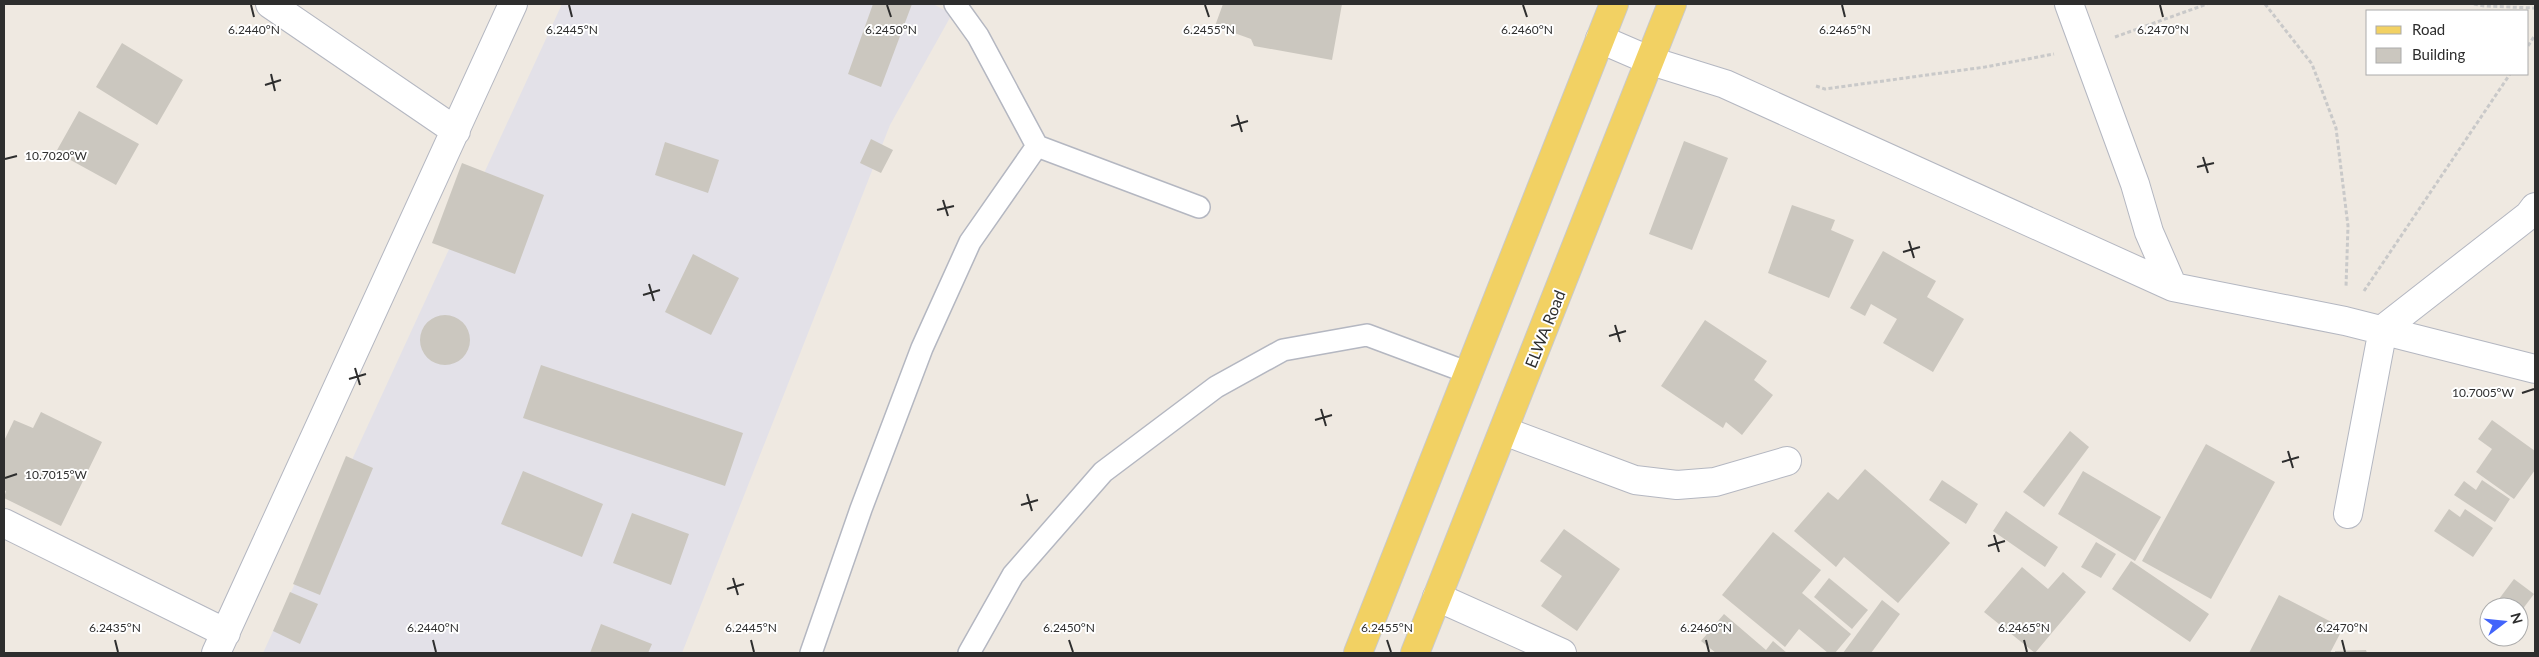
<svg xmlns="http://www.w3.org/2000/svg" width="2539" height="657" viewBox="0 0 2539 657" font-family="Lato,sans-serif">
  <rect width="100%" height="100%" fill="#efe9e1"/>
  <!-- industrial -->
  <path fill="#e3e1e8" d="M562 4H933L952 14 890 125 682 653H263Z"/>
  <!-- building -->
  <path fill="#cbc7bf" d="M873 4H912L881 87 848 74Z
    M1223 4H1342L1332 60 1254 46 1251 39 1215 26Z
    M122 43 183 80 157 125 96 87Z
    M79 111 139 144 116 185 56 152Z
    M871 139 893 150 881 173 860 163Z
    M1684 141 1728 158 1692 250 1649 234Z
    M665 142 719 160 708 193 655 175Z
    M462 163 544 195 515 274 432 243Z
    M1792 205 1835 220 1831 230 1854 240 1829 298 1768 273Z
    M1883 251 1936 281 1927 297 1964 319 1933 372 1883 343 1897 319 1871 304 1865 316 1850 308Z
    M693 254 739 278 711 335 665 312Z
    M420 340a25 25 0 1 1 50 0a25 25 0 1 1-50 0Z
    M1705 320 1767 361 1754 380 1773 395 1742 435 1726 422 1723 428 1661 386Z
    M541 365 743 433 725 486 523 418Z
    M41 412 102 442 61 526 4 498 6 491 4 490V441L14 420 33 428Z
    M2492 420 2535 451V470L2514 499 2476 472 2492 449 2478 439Z
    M2070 431 2089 447 2044 507 2023 492Z
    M2206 444 2275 482 2211 599 2142 561Z
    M346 456 373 468 320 595 293 584Z
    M1865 469 1950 543 1898 603 1844 557 1836 567 1794 531 1828 492 1838 500Z
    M523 471 603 504 582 557 501 524Z
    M2083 471 2161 517 2135 561 2058 514Z
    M1942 480 1978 504 1966 524 1929 500Z
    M2482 480 2510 499 2495 522 2454 495 2464 481 2476 490Z
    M2449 509 2460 517 2465 509 2493 528 2473 557 2434 531Z
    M2006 511 2058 547 2045 567 1993 531Z
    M632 513 689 534 671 585 613 563Z
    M1564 529 1620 569 1577 631 1541 606 1562 576 1540 561Z
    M1773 532 1821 570 1802 593 1851 634 1835 653H1828L1799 629 1785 647 1722 595Z
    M2096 542 2116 554 2101 578 2081 567Z
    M2131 561 2209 614 2190 642 2112 589Z
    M2022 567 2048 589 2063 572 2086 592 2035 653 1984 612Z
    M1829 578 1868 610 1852 629 1814 597Z
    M2514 579 2534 594 2519 614V607H2493Z
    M290 592 318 604 300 644 273 631Z
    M2279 595 2343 628 2330 653H2249Z
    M1882 600 1900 614 1871 653H1843Z
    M1724 614 1766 650 1773 641 1787 653H1716L1701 641Z
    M601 624 652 644 648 653H590Z
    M2366 650 2367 653H2335V651Z"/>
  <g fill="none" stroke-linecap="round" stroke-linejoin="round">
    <!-- lane casing -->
    <g stroke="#b4b7c1" stroke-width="24">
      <path id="lane" d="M955 4 978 36 1037 146 1199 207
        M811 653 861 509 922 348 970 242 1037 146
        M969 653 1013 575 1103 472 1216 387 1283 350 1367 335 1469 373"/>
    </g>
    <!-- street casing -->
    <g stroke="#b4b7c1" stroke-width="30">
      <path id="street" d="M270 4 456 131
        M2069 4 2135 184 2149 232 2173 287
        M1600 39 1651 61 1725 84 2173 287 2345 321 2535 369
        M1504 431 1635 480 1677 485 1715 482 1787 461
        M2348 514 2383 329 2529 215 2535 207
        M4 523 226 633
        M1437 597 1562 653
        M216 653 513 4"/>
    </g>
    <!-- primary casing -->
    <g stroke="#c9c9c9" stroke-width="30">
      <path id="primary" d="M1358 653 1614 4
        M1415 653 1672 4"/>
    </g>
    <!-- path -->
    <path stroke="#c9c9c9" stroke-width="3" stroke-dasharray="4 2.5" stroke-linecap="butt" d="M2265 4 2312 64 2336 128 2348 226 2346 287
      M2474 4 2484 6 2535 8
      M2115 37 2207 4
      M2528 46 2535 35
      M1816 86 1825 89 1985 67 2054 54
      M2364 291 2510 74"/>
    <!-- lane -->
    <use href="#lane" stroke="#fff" stroke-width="21"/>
    <!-- street -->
    <use href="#street" stroke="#fff" stroke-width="28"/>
    <!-- primary -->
    <use href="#primary" stroke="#f2d163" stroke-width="28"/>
  </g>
  <!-- ticks -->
  <path fill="none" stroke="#2e2e2e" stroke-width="2" d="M251 5 254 17M569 5 572 17M887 5 891 17M1205 5 1209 17M1523 5 1527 17M1842 5 1845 17M2160 5 2163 17M271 74 275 91M265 85 281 80M1237 115 1242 132M1231 126 1248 121M2203 157 2208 173M5 159 17 156M2197 167 2214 163M943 200 948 216M937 210 954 206M1909 241 1914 258M1903 252 1920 247M649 284 654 301M643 295 660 290M1615 325 1620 342M1609 336 1626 331M355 368 360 385M349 379 366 374M2522 393 2534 389M1321 409 1326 426M1315 420 1332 415M2288 451 2293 468M2282 462 2299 457M5 478 17 474M1027 494 1032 511M1021 505 1038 500M1994 535 1999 552M1988 546 2005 541M733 578 738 595M727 589 744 584M115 640 118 652M433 640 436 652M751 640 754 652M1069 640 1073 652M1387 640 1391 652M1706 640 1709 652M2024 640 2027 652M2342 640 2345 652"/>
  <g text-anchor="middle" stroke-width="4" stroke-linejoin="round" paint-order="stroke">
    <!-- street labels -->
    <g font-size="16" fill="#2e2e2e" stroke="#fff">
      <text transform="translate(1545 329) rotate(-68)" y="6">ELWA Road</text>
    </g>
  </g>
  <g font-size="12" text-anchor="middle" fill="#2e2e2e" stroke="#fff" stroke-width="4" stroke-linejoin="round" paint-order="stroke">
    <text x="254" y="34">6.2440°N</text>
    <text x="572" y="34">6.2445°N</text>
    <text x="891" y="34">6.2450°N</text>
    <text x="1209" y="34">6.2455°N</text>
    <text x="1527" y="34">6.2460°N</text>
    <text x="1845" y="34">6.2465°N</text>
    <text x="2163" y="34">6.2470°N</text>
    <text x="56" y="160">10.7020°W</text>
    <text x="2483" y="397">10.7005°W</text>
    <text x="56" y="479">10.7015°W</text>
    <text x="115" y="632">6.2435°N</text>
    <text x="433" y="632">6.2440°N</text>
    <text x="751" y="632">6.2445°N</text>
    <text x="1069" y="632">6.2450°N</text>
    <text x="1387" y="632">6.2455°N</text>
    <text x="1706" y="632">6.2460°N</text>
    <text x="2024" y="632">6.2465°N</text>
    <text x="2342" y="632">6.2470°N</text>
  </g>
  <!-- border -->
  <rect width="2539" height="657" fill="none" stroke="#2e2e2e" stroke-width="10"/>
  <!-- legend -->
  <rect x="2366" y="10" width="162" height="65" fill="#ffffff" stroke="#ababab"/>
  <rect x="2376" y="26" width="25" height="8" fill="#f2d163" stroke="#ababab"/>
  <text x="2412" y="35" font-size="15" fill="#2e2e2e">Road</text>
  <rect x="2376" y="48" width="25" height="15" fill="#cbc7bf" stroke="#ababab"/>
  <text x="2412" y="60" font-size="15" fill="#2e2e2e">Building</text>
  <!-- north arrow -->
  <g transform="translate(2504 622) rotate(74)"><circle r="24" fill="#ffffff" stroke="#ababab"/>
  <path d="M0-4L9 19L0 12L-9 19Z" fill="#4264fb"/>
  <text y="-8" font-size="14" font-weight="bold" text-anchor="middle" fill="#2e2e2e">N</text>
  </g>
</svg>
